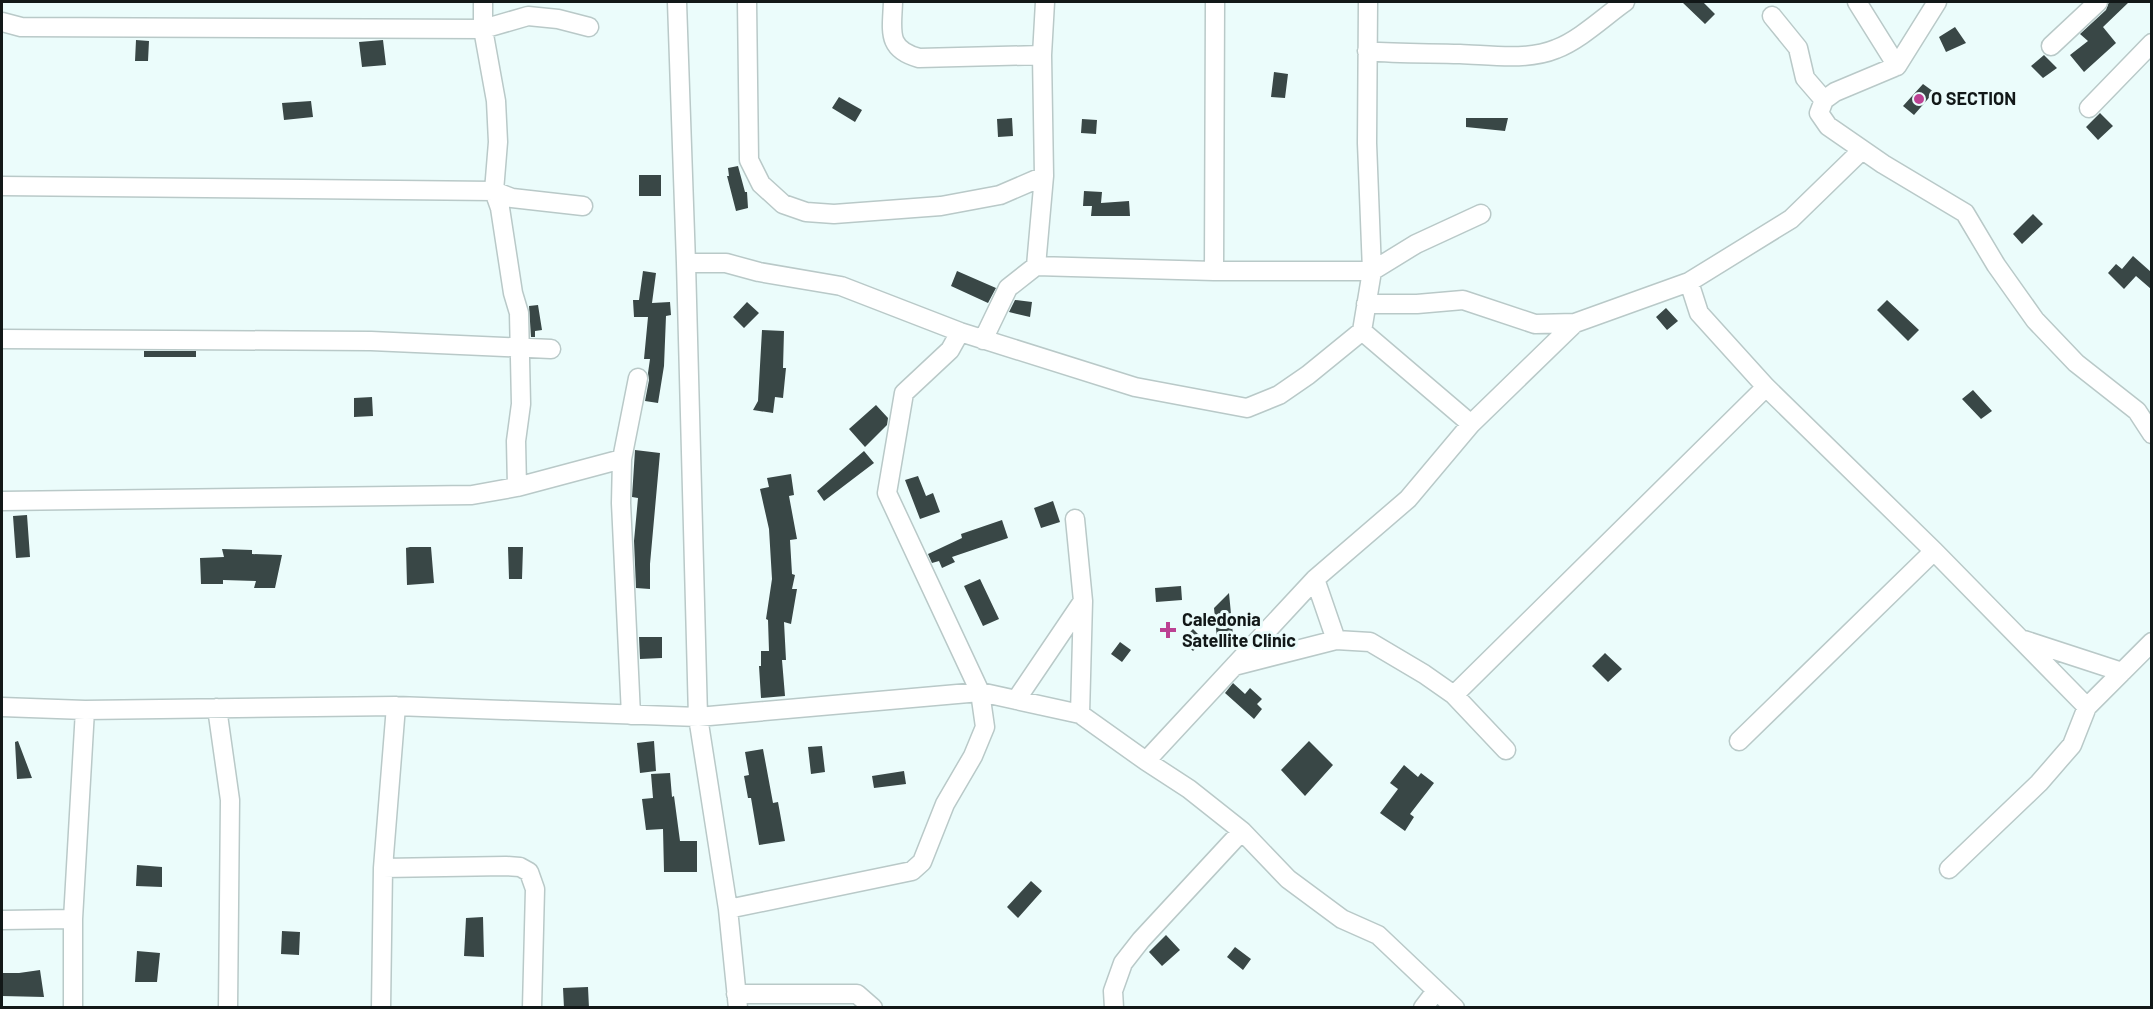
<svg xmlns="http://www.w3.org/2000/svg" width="2153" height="1009" viewBox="0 0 2153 1009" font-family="Barlow,sans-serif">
  <rect width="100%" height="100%" fill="#ebfcfb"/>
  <!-- building -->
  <path fill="#394746" d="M1682 2H1703L1715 14 1705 24Z
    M2109 2H2129L2103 27 2116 43 2084 72 2070 55 2088 41 2080 34 2106 10Z
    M1955 27 1966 43 1946 52 1939 37Z
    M136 40 149 41 148 61H135Z
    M383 40 386 65 362 67 359 42Z
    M2044 55 2057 68 2043 78 2031 66Z
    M1274 72 1288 74 1285 98 1271 97Z
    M1923 84 1934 92 1914 115 1903 106Z
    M839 97 862 110 855 122 832 108Z
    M311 101 313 117 284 120 282 103Z
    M2100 113 2113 126 2098 140 2086 127Z
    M1012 118 1013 136 998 137 997 119Z
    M1466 118H1508L1505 131 1466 127Z
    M1082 119 1097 120 1096 134 1081 133Z
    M738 166 745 192H747L748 208 736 211 727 176H729L728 168Z
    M639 175H661V196H639Z
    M1084 191 1102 192 1101 203 1129 201 1130 216H1091L1092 206H1083Z
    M2033 214 2043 224 2022 244 2013 234Z
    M2133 256 2151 272V289L2136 276 2124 289 2108 273 2116 264 2122 269Z
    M643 271 656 273 652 303 670 302 671 315 666 316 664 366 658 403 645 401 649 380 648 373 650 359H644L648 317H634L633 300H639Z
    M957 271 996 288 988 303 951 286Z
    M1015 300 1032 302 1030 317 1009 312Z
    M1887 300 1919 330 1908 341 1877 310Z
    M747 302 759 313 744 328 733 317Z
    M538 305 542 330 535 331V337H531L529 306Z
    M1666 308 1678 321 1667 330 1656 317Z
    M762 330 784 331 783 368H786L783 398 775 397 773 413 753 410 758 401Z
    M144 351H196V357H144Z
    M1973 390 1992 411 1981 419 1962 399Z
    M372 397 373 416 354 417V398Z
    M876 405 888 418 887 425 865 447 849 429Z
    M635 450 660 453 650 564V589L636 588 634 541 638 498 632 497Z
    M864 451 874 463 824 501 817 491Z
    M791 474 794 495 789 496 797 539 790 540 792 574 795 575 792 589H797L791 624 784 622 786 660H782L785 696 761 698 759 666H761V651H769L768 620 766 619 772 579 769 529 760 489 769 487 767 478Z
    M918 476 926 496 933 493 940 512 920 519 905 480Z
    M1053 501 1060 522 1041 528 1034 508Z
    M27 515 30 557 16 558 13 516Z
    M1002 520 1008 538 952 557 955 562 942 568 939 561 932 563 928 554 962 538 961 534Z
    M410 547H431L434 583 407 585 406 548Z
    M508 547H523L522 579H509Z
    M222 549 252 550V554L282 555 275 588H254L256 581 223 580V584H201L200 558 224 557Z
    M980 579 999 619 983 626 964 586Z
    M1181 586 1182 600 1156 602 1155 588Z
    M1229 593 1233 635 1218 649 1214 608Z
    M1193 629 1204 640 1193 651 1182 640Z
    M639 637H662V658L640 659Z
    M1120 642 1131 650 1122 662 1111 654Z
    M1605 653 1622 669 1608 682 1592 666Z
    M1233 683 1245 694 1250 688 1262 699 1257 704 1262 709 1254 719 1225 693Z
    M18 741 32 778 17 779 15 742Z
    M654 741 656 771 640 773 637 743Z
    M1309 741 1333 765 1305 796 1281 770Z
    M822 746 825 772 811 774 808 747Z
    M763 749 773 803 778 802 785 841 759 845 751 798H748L744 776 749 775 745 752Z
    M1404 765 1418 777 1421 773 1434 783 1410 814 1414 817 1405 831 1380 813 1398 789 1390 783Z
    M904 771 906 784 874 788 872 776Z
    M670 773 672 797 674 796 680 841H697V872H664L663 829 646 830 642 799 653 798 651 774Z
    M137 865 162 867V887L136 886Z
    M1031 881 1042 891 1018 918 1007 907Z
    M483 917 484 957 464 956 466 918Z
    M282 931 300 932 299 955 281 954Z
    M1166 935 1180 950 1162 966 1149 952Z
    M1235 947 1251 959 1243 970 1227 957Z
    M137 951 160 953 157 982H135Z
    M40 970 44 997 2 996V973H19Z
    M588 987 589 1008H564L563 988Z"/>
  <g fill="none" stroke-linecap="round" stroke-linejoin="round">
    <!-- minor casing -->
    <g stroke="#b9c9c8" stroke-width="21">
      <path id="minor" d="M483 2V29L496 101 498 142 494 191 500 208 513 293 519 313 521 404 516 441 517 487
        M677 2 686 263 698 717 728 909 738 1008
        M747 2 749 160 761 184 783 204 806 212 834 214 941 206 1000 195 1044 176
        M893 2C892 31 886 49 919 58L1042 55
        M1857 2 1897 66
        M1937 2 1897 66 1835 92 1824 100 1819 113 1828 126 1883 164 1965 213 1996 265 2035 320 2076 363 2137 411 2152 434
        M1772 16 1798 48 1805 78 1824 100
        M2 22 21 27 483 29 528 16 558 19 589 27
        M2051 46 2098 2
        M1367 51C1398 54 1428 53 1460 54 1490 55 1527 61 1556 49 1580 40 1605 16 1625 2
        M2089 108 2152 43
        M2 186 494 191 512 198 583 206
        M686 263H726L759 272 841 286 960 332 1135 387 1247 408 1279 395 1308 375 1362 331 1372 271 1367 143 1368 2
        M1036 266 1044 176 1042 55 1045 2
        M1214 271 1215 2
        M1689 282 1699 313 1766 387 1934 551 2087 707 2152 642
        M1366 304H1417L1463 300 1535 324 1575 323
        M1362 331 1471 424
        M2 339 371 341 551 349
        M983 340 1008 288 1036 266 1214 271H1372L1416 244 1481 214
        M2 501 472 495 517 487 622 459
        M1315 579 1336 640
        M2024 640 2122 672
        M1234 666 1336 640 1370 642 1424 674 1454 695 1506 750
        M1454 695 1766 387
        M1016 700 1083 601 1075 519
        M2 707 85 710 396 706 698 717 980 692 1080 714 1146 761 1189 789 1242 831 1288 879 1342 919 1378 935 1455 1008
        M217 708 230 800 228 1008
        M1080 714 1083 601
        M631 715 621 503 622 459 638 378
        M1739 741 1934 551
        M1146 761 1315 579 1408 499 1471 424 1575 323 1689 282 1791 219 1862 150
        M383 868 506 866 520 867 529 872 535 889 532 1008
        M1949 869 2039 783 2072 745 2087 707
        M728 909 912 871 922 862 945 804 973 756 985 727 980 692 887 493 904 393 950 350 960 332
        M2 920 73 919
        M736 994H857L873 1008
        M73 1008V919L85 710
        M381 1008 383 868 396 706
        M1114 1008 1113 991 1123 963 1141 940 1242 831
        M1423 1008 1436 991"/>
    </g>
    <!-- minor -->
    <use href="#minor" stroke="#fff" stroke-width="18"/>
  </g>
  <!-- markers -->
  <g fill="#bc4193" stroke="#ebfcfb" stroke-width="2">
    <circle cx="1919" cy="99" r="6"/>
    <path d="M1165 621h6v6h6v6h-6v6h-6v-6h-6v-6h6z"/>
  </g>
  <g text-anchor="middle" stroke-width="6" stroke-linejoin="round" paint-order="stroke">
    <!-- poi labels -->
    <g font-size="18" font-weight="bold" fill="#121818" stroke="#ebfcfb" text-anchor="start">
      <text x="1931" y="105">O SECTION</text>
      <text x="1182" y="626">Caledonia<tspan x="1182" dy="21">Satellite Clinic</tspan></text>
    </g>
  </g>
  <!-- border -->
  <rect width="2153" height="1009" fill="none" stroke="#121818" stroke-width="6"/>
</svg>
